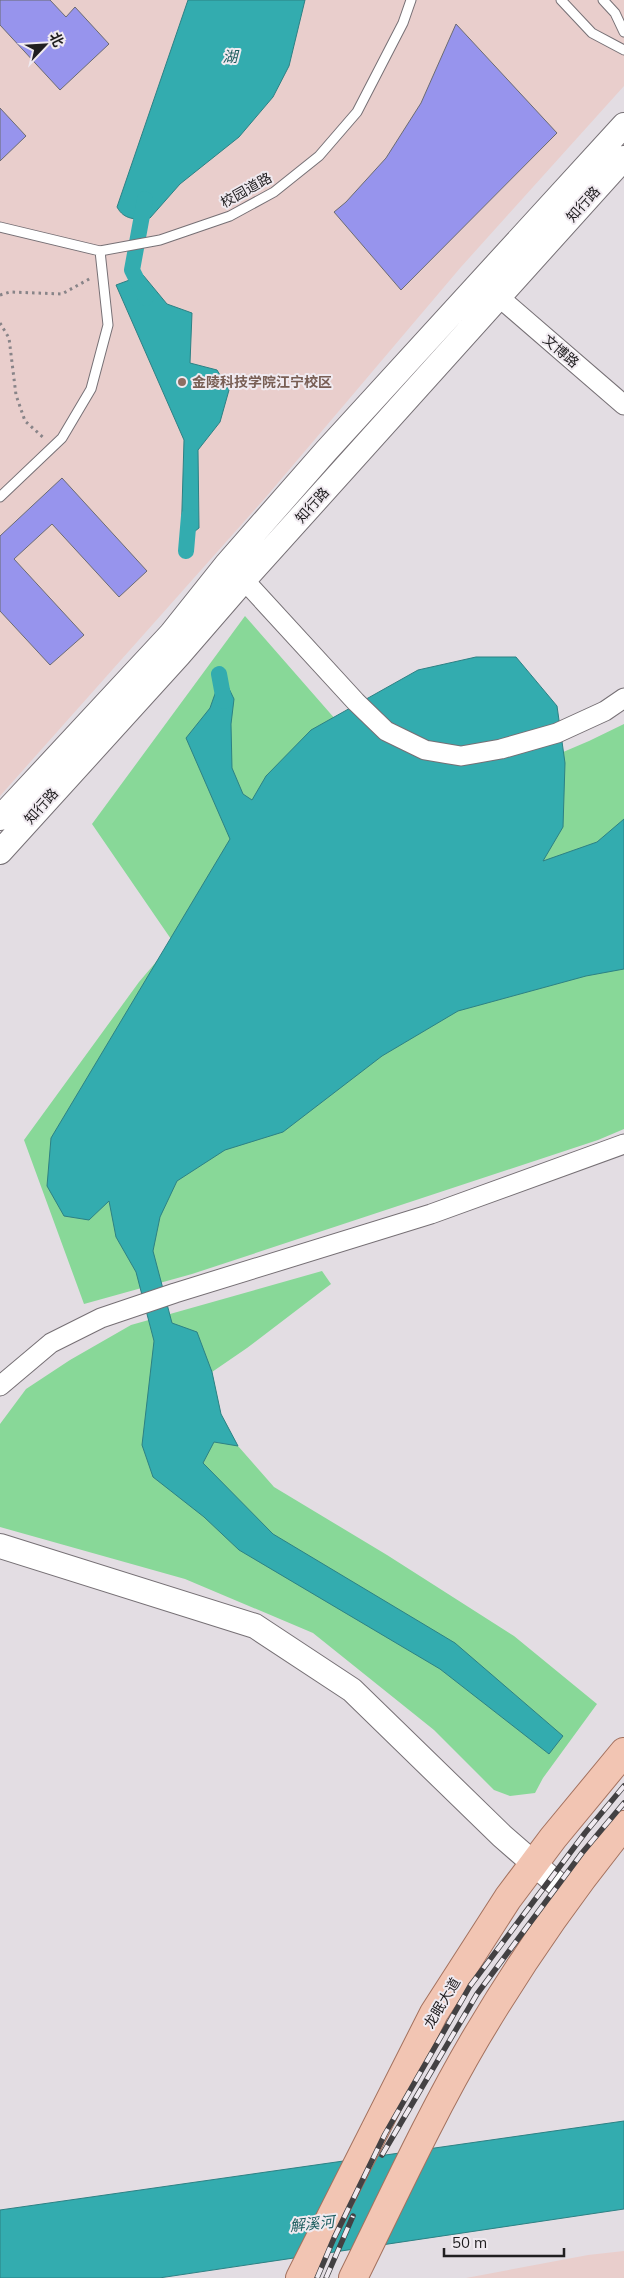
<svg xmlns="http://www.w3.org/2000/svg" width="624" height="2278" viewBox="0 0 624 2278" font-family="Mulish,'Noto Sans SC',sans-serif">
  <rect width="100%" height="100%" fill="#e3dde3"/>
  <!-- education -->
  <path fill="#e9cecc" d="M0 0H624V86L461 267 266 497 0 796Z
    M624 2251V2278H466L588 2255Z"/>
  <!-- green -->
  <path fill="#88d898" d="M245 616 378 768 514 773 589 741 624 724V1129L598 1140 192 1274 84 1304 24 1140 139 982 173 942 92 824Z
    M322 1271 331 1284 247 1348 212 1372 221 1414 238 1446 274 1487 387 1555 514 1636 597 1704 543 1778 535 1793 510 1796 494 1790 434 1730 313 1633 185 1579 0 1527V1424L26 1389 70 1360 131 1325Z"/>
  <!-- water -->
  <path fill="#33acaf" stroke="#2d8184" d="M188 0H305L289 66 273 97 239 137 180 184 150 218C136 220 124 220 117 207Z
    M143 275 167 304 192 313 190 363 217 370 229 390 220 422 198 450 199 528 181 542 184 440 116 285Z
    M476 657H516L557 706 565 763 563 827 543 861 597 842 624 819V969L586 976 458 1011 382 1056 283 1132 225 1150 177 1181 160 1217 153 1251 172 1323 197 1332 212 1372 221 1414 238 1446 214 1442 203 1463 273 1534 455 1643 563 1736 549 1754 440 1669 239 1550 204 1517 153 1477 142 1445 154 1341 136 1272 116 1237 109 1201 89 1220 64 1216 47 1186 51 1138 230 839 186 738 210 708 222 674 234 699 231 724 232 768 243 794 252 800 266 776 311 730 418 670Z
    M624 2121V2209L159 2278H0V2210Z"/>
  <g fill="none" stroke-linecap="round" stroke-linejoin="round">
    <!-- canal -->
    <path stroke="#33acaf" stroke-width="16" d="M145 199 132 270 146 298
      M186 551 189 516
      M219 674 224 701"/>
  </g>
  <!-- building -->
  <path fill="#9794ed" stroke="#6b6b72" d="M0 0H50L66 17 75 7 109 44 60 90 0 25Z
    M456 24 557 133 401 290 334 212 346 202 386 158 421 103Z
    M0 108 26 136 0 161Z
    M62 478 147 571 119 597 52 524 14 559 84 635 50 665 0 611V536Z"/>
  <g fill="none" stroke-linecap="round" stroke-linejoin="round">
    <!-- service casing -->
    <g stroke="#767075" stroke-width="11">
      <path id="service" d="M561 0 592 33 624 50
        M603 0 615 13 624 32
        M0 227 100 251 160 240 230 216 274 192 319 156 357 112 403 23 411 0
        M0 497 62 438 91 389 108 325 100 251"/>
    </g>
    <!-- minor casing -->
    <g stroke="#767075" stroke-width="21">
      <path id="minor" d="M499 297 624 405
        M244 580 356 702 386 731 425 750 461 756 501 749 557 733 605 711 624 698
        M0 1386 51 1343 101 1318 175 1293 431 1214 624 1144"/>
    </g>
    <!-- tertiary casing -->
    <g stroke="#767075" stroke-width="26">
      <path id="tertiary" d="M0 818 171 634 226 565 326 451 624 125
        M0 852 179 655 244 580 624 158
        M0 1546 255 1626 352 1690 502 1836 570 1895"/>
    </g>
    <!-- primary casing -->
    <g stroke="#a3715e" stroke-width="30">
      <path id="primary" d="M300 2278 434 2013 508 1898 553 1838 624 1752
        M353 2278C393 2197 431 2114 477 2036 521 1962 570 1891 624 1825"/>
    </g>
    <!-- path -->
    <path stroke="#888488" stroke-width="3" stroke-dasharray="2.5 4" stroke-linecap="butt" d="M0 295 10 292 62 294 91 278
      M0 323 9 338 16 395 25 421 45 439"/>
    <!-- service -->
    <use href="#service" stroke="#fff" stroke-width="9"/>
    <!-- minor -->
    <use href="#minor" stroke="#fff" stroke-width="19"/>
    <!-- tertiary -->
    <use href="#tertiary" stroke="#fff" stroke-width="24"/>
    <!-- primary -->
    <use href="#primary" stroke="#f2c5b3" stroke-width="28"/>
    <!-- rail casing -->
    <g stroke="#434143" stroke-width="5.5">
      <path id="rail" d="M382 2155 477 1994 582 1853 624 1803
        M317 2278 334 2238 385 2134 470 1986 585 1833 624 1786
        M326 2278 353 2216"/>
    </g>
    <!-- rail -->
    <use href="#rail" stroke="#f0eaf0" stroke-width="4" stroke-dasharray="11" stroke-linecap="butt"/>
  </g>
  <!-- markers -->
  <circle fill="#8d6e63" stroke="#f0eaf0" stroke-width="2" cx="182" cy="382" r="5"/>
  <g text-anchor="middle" stroke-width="4" stroke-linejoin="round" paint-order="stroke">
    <!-- street labels -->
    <g font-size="14" fill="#201e20" stroke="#f0eaf0">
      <text transform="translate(246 190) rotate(-29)" y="5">校园道路</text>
      <text transform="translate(583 204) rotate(-48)" y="5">知行路</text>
      <text transform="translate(561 351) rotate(41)" y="5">文博路</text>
      <text transform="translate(312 505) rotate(-48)" y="5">知行路</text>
      <text transform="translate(41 806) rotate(-48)" y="5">知行路</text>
      <text transform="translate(442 2003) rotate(-59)" y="5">龙眠大道</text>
    </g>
    <!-- education labels -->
    <g font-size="14" font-weight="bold" fill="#785e54" stroke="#f0eaf0" text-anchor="start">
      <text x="192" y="387">金陵科技学院江宁校区</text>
    </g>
    <!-- water labels -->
    <g font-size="15" font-style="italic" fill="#1e5e60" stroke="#f0eaf0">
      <text x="230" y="62">湖</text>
      <text transform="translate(312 2224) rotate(-6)" y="5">解溪河</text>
    </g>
  </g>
  <!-- north arrow -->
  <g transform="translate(45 45) rotate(65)" stroke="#f0eaf0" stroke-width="4" paint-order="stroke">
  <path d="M0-4L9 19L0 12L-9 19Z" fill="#201e20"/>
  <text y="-8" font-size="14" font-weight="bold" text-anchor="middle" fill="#201e20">北</text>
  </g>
  <!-- scale -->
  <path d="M444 2248v8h120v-8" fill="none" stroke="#201e20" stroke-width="2.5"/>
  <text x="452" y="2248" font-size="15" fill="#201e20" stroke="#f0eaf0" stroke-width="4" paint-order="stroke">50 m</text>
</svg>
